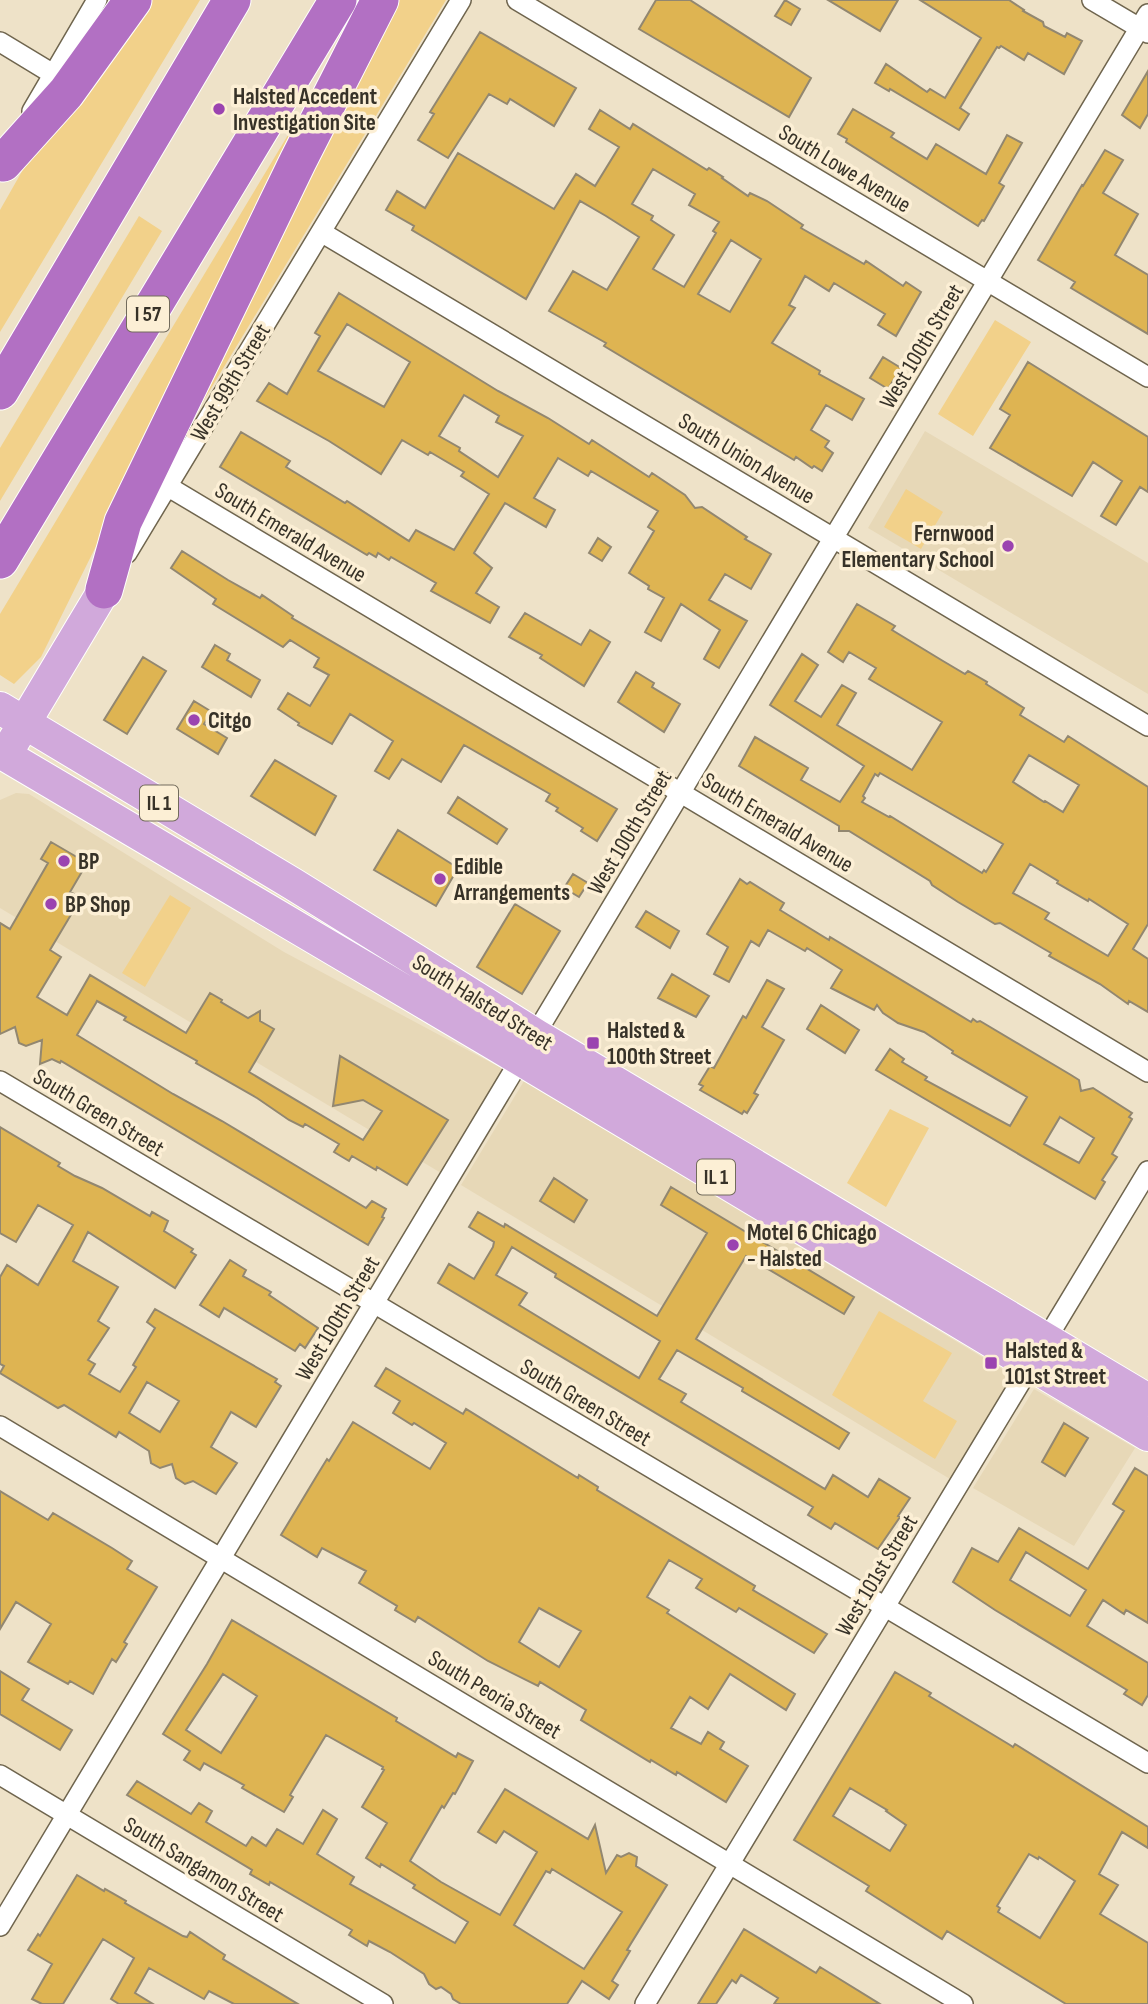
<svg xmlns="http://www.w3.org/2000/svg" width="1148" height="2004" viewBox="0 0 1148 2004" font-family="'Sofia Sans Condensed',sans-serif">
  <rect width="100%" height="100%" fill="#eee2c8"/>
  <!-- built -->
  <path fill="#e7d8b7" d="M925 431 1148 563V694L868 528Z
    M16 793 29 794 284 952 505 1070 441 1173 0 908V800Z
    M524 1081 1012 1375 950 1479 461 1185Z
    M1034 1389 1135 1448 1074 1546 973 1488Z"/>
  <!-- green -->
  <path fill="#f2d18a" d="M144 0H200L0 332V210L37 145Z
    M392 0H446L175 448Z
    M306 105 313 109 41 657 14 684 0 675V614Z
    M139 216 162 231 0 501V448Z
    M995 320 1031 342 973 436 938 414Z
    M906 489 943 512 921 549 884 527Z
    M170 895 191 908 145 987 122 973Z
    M890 1109 929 1128 886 1207 847 1183Z
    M879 1311 952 1353 923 1401 957 1421 935 1459 832 1395Z"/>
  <!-- building -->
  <path fill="#deb452" stroke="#928770" stroke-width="2" fill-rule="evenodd" d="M656 0H690L811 78 789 117 639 29Z
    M785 0 800 9 791 25 775 16Z
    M828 0H898L880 31Z
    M920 0H1009L1024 10 1023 11 1043 22 1044 26 1065 37 1067 33 1082 41 1064 74 1028 53 1024 60 1001 46 999 48 997 47 960 108 969 114 959 130 890 89 889 91 875 83 886 64 927 92 930 89 945 98 981 38Z
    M480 32 576 88 554 126 510 99 507 104 489 94 448 158 418 140 434 114 430 112Z
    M1148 71V114L1140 128 1122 115Z
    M853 109 894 133 891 137 927 159 936 144 986 174 1007 135 1022 143 999 183 1004 186 984 221 982 220 978 226 846 142 847 139 838 134Z
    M600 110 630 129 633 124 707 170 709 168 723 177 722 178 748 196 750 193 767 201 803 225 801 228 864 264 866 261 903 286 906 282 921 292 896 336 878 325 885 314 834 283 829 291 805 276 789 305 795 308 772 343 820 371 819 374 864 399 852 420 826 405 811 430 829 441 825 447 833 453 822 471 814 466 812 468 796 457 794 460 604 346 606 343 549 311 573 271 607 290 639 237 606 216 580 201 526 299 432 242 412 230 414 226 386 210 397 191 425 208 458 153 554 209 576 174 595 186 619 147 589 129ZM653 169 695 194 689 205 719 222 713 231 716 233 684 287 653 269 674 235 651 220 653 216 632 204ZM731 240 761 259 730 312 698 294Z
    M1105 150 1123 160 1103 193 1138 214 1115 255 1148 275V334L1071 288 1075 282 1038 260 1082 185 1083 186Z
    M339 293 498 391 548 418 589 444 592 440 649 477 652 473 685 495 695 508 702 507 747 537 745 539 771 554 751 589 725 574 709 600 747 621 719 668 704 659 720 630 681 604 661 641 645 632 664 598 648 589 649 586 629 573 654 531 648 527 658 511 591 471 588 476 558 458 534 498 555 510 546 527 505 503 474 553 492 568 476 593 499 607 490 623 431 591 436 583 391 557 389 560 378 553 376 557 369 553 367 555 220 467 241 432 290 461 286 467 345 503 347 501 409 541 416 530 454 550 489 494 461 476 464 472 430 452 428 455 402 440 381 474 329 441 257 401 269 383 287 394 320 336 315 333ZM347 324 410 362 384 407 318 371ZM464 395 499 416 496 422 523 436 498 477 459 451 460 448 439 436Z
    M883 357 901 368 888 389 870 378Z
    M1028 362 1148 437V492L1140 487 1116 525 1101 516 1122 481 1093 462 1072 496 990 448 1010 415 1000 409Z
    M598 538 611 547 602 561 589 553Z
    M182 551 228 580 260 598 262 595 293 616 292 618 617 809 597 841 581 831 583 828 556 811 558 808 546 801 550 794 464 745 441 782 402 759 389 779 375 771 393 741 350 714 332 744 298 725 299 723 278 709 288 693 310 706 329 675 314 667 319 658 290 640 283 647 213 604 216 599 171 568Z
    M857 604 895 626 892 630 943 661 965 674 968 671 987 682 986 684 1024 708 1020 715 1064 742 1068 736 1148 787V924L1133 949 1148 959V1012L1129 1001 1128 1004 1100 984 1049 956 1051 953 1044 949 1000 923 995 924 958 902 932 885 930 881 849 831H839V826L739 766 755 737 808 768 801 780 840 802 864 766 770 705 802 654 818 665 795 701 821 717 842 685 856 693 837 725 912 770 942 722 869 679 876 668 849 652 843 662 828 652ZM1029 755 1079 785 1063 812 1045 801 1044 802 1013 782ZM880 773 1003 844 986 872 984 870 982 873 890 816 889 817 862 802 865 798 863 796 875 774 878 776ZM1030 864 1058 881 1057 883 1088 901 1089 899 1128 924 1108 956 1045 919 1049 913 1013 893Z
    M525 613 581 645 590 630 610 642 584 686 540 658 542 655 509 637Z
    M215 645 230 654 227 660 260 680 251 697 202 667Z
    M143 657 166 671 127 734 104 720Z
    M636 672 654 683 652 687 680 704 664 732 618 702Z
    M194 701 212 712 204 724 227 738 218 754 177 729Z
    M275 760 336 796 315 835 251 796Z
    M458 797 507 829 497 844 448 813Z
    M398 830 458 868 436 906 374 870Z
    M51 842 87 863 70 892 81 898 50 950 61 957 37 997 67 1015 90 975 186 1033 210 993 222 1000 221 1002 248 1018 260 1011V1021L274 1029 249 1072 363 1140 382 1111 363 1100 333 1106 340 1056 448 1120 407 1185 377 1167 376 1170 352 1156 349 1161 334 1152 339 1144 305 1124 303 1127 289 1120 257 1098 196 1063 197 1061 124 1020 126 1017 97 1001 96 1003 77 1035 173 1094 222 1121 366 1208 372 1201 386 1209 382 1217 384 1218 368 1245 61 1061 60 1063 52 1059 40 1064 42 1040 26 1046 19 1043 15 1027 0 1034V923L10 929 48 863 41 859Z
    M573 874 588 883 579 897 564 888Z
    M740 879 747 884 750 882 784 903 780 910 829 940 830 937 971 1022 973 1019 977 1022 980 1021 1071 1075 1079 1080 1081 1091 1093 1088 1132 1113 1129 1117 1132 1119 1112 1154 1117 1157 1102 1180 1105 1182 1095 1199 876 1070 890 1049 904 1059 902 1062 927 1077 925 1080 1010 1126 1027 1097 952 1053 953 1051 924 1032 898 1023 883 1013 877 1005 874 1010 831 988 842 970 807 948 805 951 768 930 759 946 751 941 729 982 714 974 728 947 707 934ZM1060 1117 1094 1138 1079 1163 1044 1144Z
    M515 904 560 931 522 994 477 967Z
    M646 911 679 931 670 948 636 927Z
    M672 974 709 996 696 1017 658 998Z
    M767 980 784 989 762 1027 784 1040 754 1093 758 1095 747 1113 744 1111 742 1114 700 1090 703 1086 699 1084 710 1066 714 1068 743 1016 746 1018Z
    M821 1005 859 1030 845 1053 807 1029Z
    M0 1127 60 1163 58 1166 75 1176 102 1188 150 1216 152 1212 168 1221 164 1231 193 1249 191 1252 196 1255 175 1288 88 1232 73 1261 118 1287 98 1321 109 1328 88 1360 95 1364 89 1374 120 1392 136 1367 133 1365 155 1328 147 1322 155 1309 277 1379 275 1382 281 1386 256 1427 231 1412 211 1447 237 1463 216 1494 193 1481 185 1484 176 1478 172 1464 160 1468 151 1463 149 1451 119 1432 116 1437 64 1405 58 1408 0 1373 4 1366 0 1364V1277L7 1265 38 1285 73 1225 38 1205 16 1242 0 1233ZM147 1382 179 1401 160 1432 129 1413Z
    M554 1178 587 1200 574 1222 540 1201Z
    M671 1187 854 1297 844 1314 746 1256 696 1339 849 1433 839 1449 742 1391 743 1388 677 1350 659 1379 686 1394 681 1402 825 1489 833 1475 868 1497 879 1479 910 1498 898 1516 900 1517 878 1549 835 1523 831 1529 808 1515 813 1507 438 1283 449 1264 474 1279 493 1247 494 1242 469 1227 478 1212 504 1227 505 1224 657 1316 707 1233 661 1205ZM512 1247 556 1274 555 1277 660 1341 639 1378 519 1305 527 1293 496 1275Z
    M230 1260 246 1270 243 1276 271 1292 269 1295 318 1328 305 1348 300 1344 295 1351 224 1308 219 1317 200 1305Z
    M386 1368 463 1414 466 1409 578 1478 579 1475 598 1487 597 1490 755 1586 753 1590 827 1634 814 1653 739 1608 736 1612 696 1588 702 1579 669 1560 647 1597 669 1610 667 1613 795 1694 786 1710 730 1674 708 1709 690 1697 671 1728 701 1744 708 1732 724 1742 720 1749 748 1766 726 1802 677 1772 676 1775 651 1760 650 1762 581 1720 586 1710 540 1682 538 1686 488 1661 418 1617 415 1622 395 1610 397 1606 359 1583 366 1571 322 1548 317 1557 281 1535 316 1477 327 1459 329 1461 353 1422 430 1469 446 1443 414 1423 412 1425 393 1413 400 1401 375 1386ZM539 1608 581 1631 559 1667 519 1642Z
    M1064 1423 1088 1438 1065 1476 1042 1462Z
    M1135 1468 1148 1476V1623L1126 1610 1124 1614 1103 1600 1087 1626 1148 1663V1695L1142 1705 1124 1694 1127 1690 995 1610 953 1582 972 1548 998 1562 1019 1528 1088 1569 1124 1511 1113 1504ZM1026 1552 1086 1590 1070 1616 1010 1580Z
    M0 1491 48 1520 53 1513 112 1548 132 1561 127 1569 157 1587 124 1642 127 1644 116 1662 112 1659 93 1694 70 1681 68 1684 28 1662 51 1624 16 1602 0 1629Z
    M232 1620 397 1718 396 1721 456 1757 458 1753 473 1761 455 1794 453 1793 444 1808 442 1806 410 1861 441 1882 500 1915 537 1852 504 1831 496 1843 478 1832 505 1789 588 1839 595 1825 606 1873 617 1855 621 1857 629 1853 637 1857 636 1866 667 1885 627 1950 630 1951 612 1981 618 1985 609 1999 582 1981 567 2004H461L453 1999 451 1994 441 1987 436 1989 429 1984 424 1974 390 1952 369 1941 367 1946 349 1935 352 1930 270 1882 269 1885 250 1874 252 1870 127 1795 137 1781 191 1814 199 1803 212 1811 206 1822 246 1846 252 1837 266 1846 277 1829 303 1844 323 1810 337 1819 317 1854 354 1877 350 1884 455 1943 468 1922 413 1888 415 1885 381 1864 380 1867 366 1858 387 1823 362 1807 384 1770 382 1769 383 1767 326 1735 290 1795 293 1797 284 1812 242 1788 244 1785 204 1763 200 1770 184 1760 190 1751 163 1734 207 1664ZM223 1674 257 1696 221 1753 186 1730ZM552 1869 622 1912 584 1969 514 1925 546 1871 550 1873Z
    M0 1671 29 1689 22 1700 72 1730 60 1750 0 1714Z
    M895 1672 931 1693 929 1696 1010 1745 1013 1747 1015 1744 1148 1827V1848L1122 1832 1099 1874 1118 1885 1100 1914 1148 1943V2004H1066L947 1931 942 1939 866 1891 869 1886 794 1840ZM850 1788 887 1810 886 1811 906 1825 890 1851 833 1816ZM1029 1854 1038 1859 1039 1857 1075 1881 1040 1938 998 1912 1000 1908 997 1906Z
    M77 1875 104 1891 105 1889 126 1901 125 1903 183 1936 187 1937 190 1932 225 1955 223 1959 298 2004H234L209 1991 204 1999 149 1968 135 1993 153 2004H119L111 1999 134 1958 103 1939 63 2004H42L32 1999 52 1964 28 1950 38 1934 40 1936Z
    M744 1929 816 1973 820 1967 880 2004H774L778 1998 741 1975 736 1983 732 1980 716 2004H698Z"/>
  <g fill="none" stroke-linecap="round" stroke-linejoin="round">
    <!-- minor casing -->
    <g stroke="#6f654e" stroke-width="22">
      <path id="minor" d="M517 0 1148 377
        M1092 0 1148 33
        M0 42 53 74
        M32 111 97 0
        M321 232 1148 726
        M167 486 1148 1072
        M127 553 461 0
        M0 1081 1148 1763
        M0 1426 963 2004
        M0 1775 383 2004
        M0 1926 1148 14
        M645 2004 1148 1171"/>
    </g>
    <!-- primary casing -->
    <g stroke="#fff" stroke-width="34">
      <path id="primary" d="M0 708 293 884 536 1035 1148 1400
        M13 742 104 590
        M0 752 496 1045 1148 1435"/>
    </g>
    <!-- motorway casing -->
    <g stroke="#fff" stroke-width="39">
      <path id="motorway" d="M3 163 66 93 133 0
        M0 391 232 0
        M0 560 338 0
        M104 590 123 522 298 161 380 0"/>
    </g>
    <!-- minor -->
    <use href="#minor" stroke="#fff" stroke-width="19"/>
    <!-- primary -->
    <use href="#primary" stroke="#d1a9db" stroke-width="32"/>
    <!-- motorway -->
    <use href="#motorway" stroke="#b270c3" stroke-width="37"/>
  </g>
  <!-- markers -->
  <g fill="#9b43b0" stroke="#fcefd5" stroke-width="2.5">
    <circle cx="219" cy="109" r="7"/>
    <circle cx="1008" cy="546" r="7"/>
    <circle cx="194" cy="720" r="7"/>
    <circle cx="64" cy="861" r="7"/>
    <circle cx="440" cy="879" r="7"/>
    <circle cx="51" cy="904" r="7"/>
    <rect x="586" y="1036" width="14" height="14" rx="3.5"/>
    <circle cx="733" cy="1245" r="7"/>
    <rect x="984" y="1356" width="14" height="14" rx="3.5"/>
  </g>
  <g text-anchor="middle" stroke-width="7" stroke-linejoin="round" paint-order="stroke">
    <!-- shield labels -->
    <g fill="#fcefd5" stroke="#726b5c" stroke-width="2">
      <rect x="127" y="296.5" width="42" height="35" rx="5"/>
      <rect x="140" y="785.5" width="38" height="35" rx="5"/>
      <rect x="697" y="1159.5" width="38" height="35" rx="5"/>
    </g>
    <g font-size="21" font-weight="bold" fill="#373228">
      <text x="148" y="321">I 57</text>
      <text x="159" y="810">IL 1</text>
      <text x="716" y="1184">IL 1</text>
    </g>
    <!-- poi labels -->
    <g font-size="23" font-weight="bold" fill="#373228" stroke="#fcefd5" text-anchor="start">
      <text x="233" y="104">Halsted Accedent<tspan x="233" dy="26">Investigation Site</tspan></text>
      <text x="994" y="541" text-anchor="end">Fernwood<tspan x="994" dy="26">Elementary School</tspan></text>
      <text x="208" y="728">Citgo</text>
      <text x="78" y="869">BP</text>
      <text x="454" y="874">Edible<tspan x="454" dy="26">Arrangements</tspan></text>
      <text x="65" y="912">BP Shop</text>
      <text x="607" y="1038">Halsted &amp;<tspan x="607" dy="26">100th Street</tspan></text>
      <text x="747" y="1240">Motel 6 Chicago<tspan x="747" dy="26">- Halsted</tspan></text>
      <text x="1005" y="1358">Halsted &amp;<tspan x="1005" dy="26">101st Street</tspan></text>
    </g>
    <!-- street labels -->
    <g font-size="23" fill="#373228" stroke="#fcefd5">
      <text transform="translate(845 168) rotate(31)" y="8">South Lowe Avenue</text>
      <text transform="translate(921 346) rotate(-59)" y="8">West 100th Street</text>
      <text transform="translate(230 382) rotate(-59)" y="8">West 99th Street</text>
      <text transform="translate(747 458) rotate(31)" y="8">South Union Avenue</text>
      <text transform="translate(291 532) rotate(31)" y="8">South Emerald Avenue</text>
      <text transform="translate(778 822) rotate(31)" y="8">South Emerald Avenue</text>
      <text transform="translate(629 832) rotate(-59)" y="8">West 100th Street</text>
      <text transform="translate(483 1002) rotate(32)" y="8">South Halsted Street</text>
      <text transform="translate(99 1112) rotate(31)" y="8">South Green Street</text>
      <text transform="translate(337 1318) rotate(-59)" y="8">West 100th Street</text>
      <text transform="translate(586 1402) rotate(31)" y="8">South Green Street</text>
      <text transform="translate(876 1575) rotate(-59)" y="8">West 101st Street</text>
      <text transform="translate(495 1694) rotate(31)" y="8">South Peoria Street</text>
      <text transform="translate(204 1869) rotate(31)" y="8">South Sangamon Street</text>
    </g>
  </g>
</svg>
